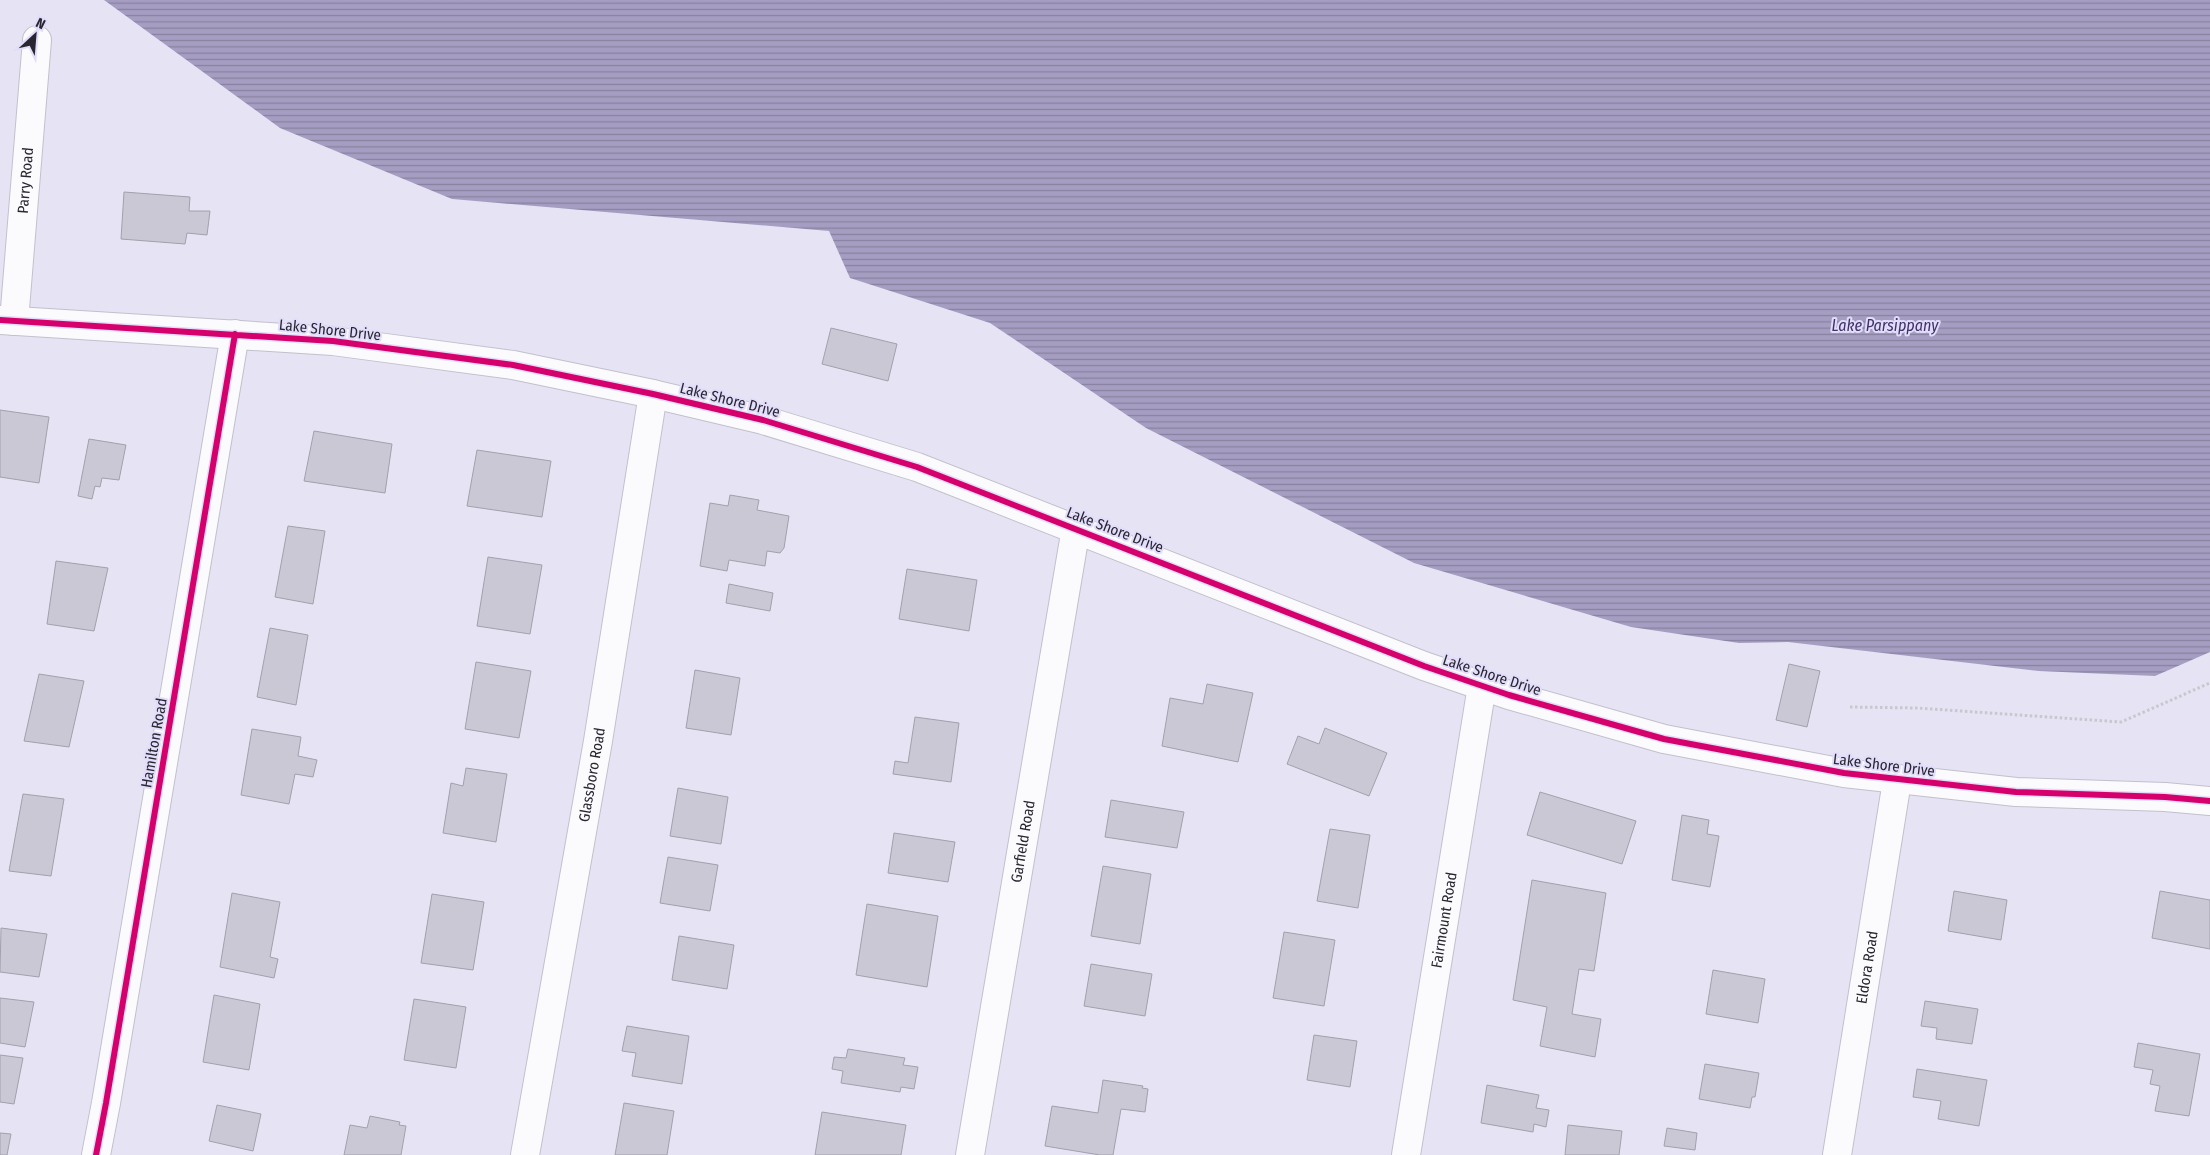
<svg xmlns="http://www.w3.org/2000/svg" width="2210" height="1155" viewBox="0 0 2210 1155" font-family="'Fira Sans Condensed',sans-serif">
  <defs>
    <pattern id="water-rules" width="6" height="5" patternUnits="userSpaceOnUse" patternTransform="scale(1.25)"><rect width="6" height="5" fill="#a69ec2"/><path d="M0 2.5h6" fill="none" stroke="#87819e"/></pattern>
  </defs>
  <rect width="100%" height="100%" fill="#e6e3f4"/>
  <!-- water -->
  <path fill="url(#water-rules)" d="M104 0H2210V652L2155 676 2039 671 1788 642 1739 643 1631 627 1414 563 1146 428 990 323 850 278 829 231 452 199 280 128Z"/>
  <!-- building -->
  <path fill="#cac8d4" stroke="#a3a0ad" d="M124 192 190 197 189 211H210L207 235 187 233 185 244 121 239Z
    M831 328 897 344 888 381 822 364Z
    M0 410 49 417 39 483 0 477Z
    M314 431 392 444 385 493 304 481Z
    M89 439 126 445 119 480 102 478 100 487 95 486 92 499 78 496Z
    M477 450 551 461 542 517 467 506Z
    M730 495 759 500 757 510 789 516 784 548 780 553 767 551 765 566 729 560 727 571 700 566 710 503 728 506Z
    M288 526 325 531 313 604 275 597Z
    M488 557 542 565 530 634 477 626Z
    M56 561 108 568 94 631 47 624Z
    M907 569 977 580 969 631 899 619Z
    M729 584 773 593 770 611 726 603Z
    M270 628 308 635 296 705 257 697Z
    M476 662 531 671 519 738 465 729Z
    M1789 664 1820 671 1807 727 1776 720Z
    M695 670 740 678 731 735 686 728Z
    M39 674 84 681 69 747 24 741Z
    M1207 684 1253 693 1238 762 1162 746 1170 698 1203 704Z
    M915 717 959 723 951 782 893 774 895 761 908 763Z
    M1325 728 1387 753 1369 796 1287 764 1298 736 1319 744Z
    M252 729 301 737 298 756 317 760 313 777 295 774 289 804 241 795Z
    M466 768 507 774 496 842 443 833 451 783 463 786Z
    M678 788 728 797 721 844 670 836Z
    M1540 792 1636 821 1622 864 1527 835Z
    M23 794 64 799 51 876 9 871Z
    M1111 800 1184 812 1177 848 1105 837Z
    M1682 815 1709 820 1707 834 1719 836 1710 887 1672 880Z
    M1330 829 1370 835 1358 908 1317 901Z
    M894 833 955 842 948 882 888 873Z
    M668 857 718 865 710 911 660 903Z
    M1103 866 1151 874 1140 944 1091 936Z
    M1532 880 1606 893 1594 971 1579 969 1572 1014 1601 1019 1595 1057 1540 1046 1547 1007 1513 1000Z
    M1954 891 2007 900 2001 940 1948 931Z
    M2160 891 2210 900V949L2152 938Z
    M232 893 280 902 270 957 278 959 274 978 220 967Z
    M432 894 484 902 473 970 421 963Z
    M867 904 938 916 927 987 856 975Z
    M1 928 47 934 39 977 0 972Z
    M1284 932 1335 940 1324 1006 1273 998Z
    M679 936 734 945 727 989 672 980Z
    M1091 964 1152 974 1145 1016 1084 1006Z
    M1713 970 1765 979 1758 1023 1706 1014Z
    M214 995 260 1004 249 1070 203 1062Z
    M0 998 34 1002 25 1047 0 1043Z
    M414 999 466 1007 456 1068 404 1060Z
    M1925 1001 1978 1009 1972 1044 1936 1039 1937 1028 1921 1026Z
    M627 1026 689 1036 682 1084 632 1076 636 1053 622 1051Z
    M1314 1035 1357 1041 1350 1087 1307 1080Z
    M2138 1043 2200 1054 2189 1116 2155 1111 2160 1086 2150 1084 2153 1070 2134 1067Z
    M848 1049 905 1058 903 1065 918 1067 914 1089 901 1087 900 1092 841 1083 843 1071 832 1069 834 1057 846 1058Z
    M0 1055 23 1058 14 1104 0 1102Z
    M1705 1064 1759 1073 1755 1097H1752L1750 1108 1699 1099Z
    M1917 1069 1987 1080 1979 1126 1938 1119 1941 1101 1913 1097Z
    M1103 1080 1143 1086 1142 1088 1148 1089 1145 1112 1121 1109 1113 1155H1100L1045 1146 1052 1106 1098 1113Z
    M1487 1085 1539 1095 1536 1108 1549 1110 1546 1127 1534 1124 1533 1132 1481 1123Z
    M624 1103 674 1111 667 1155H615Z
    M217 1105 261 1114 253 1151 209 1141Z
    M822 1112 906 1125 901 1155H815Z
    M370 1116 400 1122 399 1125 406 1126 401 1155H344L350 1125 367 1128Z
    M1568 1125 1622 1131 1619 1155H1565Z
    M1667 1128 1697 1133 1695 1150 1664 1146Z
    M0 1133 11 1134 7 1155H0Z"/>
  <g fill="none" stroke-linecap="round" stroke-linejoin="round">
    <!-- minor casing -->
    <g stroke="#c2c0cc" stroke-width="30">
      <g id="minor">
        <path d="M0 320 333 341 513 365 653 394 763 420 917 467 1424 666 1509 695 1664 739 1844 773 2016 792 2165 797 2210 801"/>
        <path id="s1" d="M14 321 37 40"/>
        <path d="M96 1155 106 1103 235 334"/>
        <path id="s2" d="M525 1155 598 741 653 394"/>
        <path id="s3" d="M970 1155 1076 528"/>
        <path id="s4" d="M1406 1155 1482 686"/>
        <path id="s5" d="M1837 1155 1897 781"/>
      </g>
    </g>
    <!-- path -->
    <path stroke="#c8c7cd" stroke-width="3" stroke-dasharray="2.5 2.5" stroke-linecap="butt" d="M1850 707 1917 708 2121 722 2210 683"/>
    <!-- minor -->
    <use href="#minor" stroke="#fbfbfd" stroke-width="28"/>
    <!-- cycleway casing -->
    <g stroke="#e2ddfa" stroke-width="9">
      <path id="cycleway" d="M0 320 333 341 513 365 653 394 763 420 917 467 1424 666 1509 695 1664 739 1844 773 2016 792 2165 797 2210 801
        M96 1155 106 1103 235 334"/>
    </g>
    <!-- cycleway -->
    <use href="#cycleway" stroke="#d6006c" stroke-width="6"/>
  </g>
  <g text-anchor="middle" stroke-width="4" stroke-linejoin="round" paint-order="stroke">
    <!-- street labels -->
    <g font-size="15" fill="#292631" stroke="#e2ddfa">
      <text dy="5" stroke="none"><textPath href="#s1" startOffset="141">Parry Road</textPath></text>
      <text transform="translate(330 330) rotate(6)" y="5">Lake Shore Drive</text>
      <text transform="translate(730 400) rotate(14)" y="5">Lake Shore Drive</text>
      <text transform="translate(1115 530) rotate(21)" y="5">Lake Shore Drive</text>
      <text transform="translate(1492 675) rotate(18)" y="5">Lake Shore Drive</text>
      <text transform="translate(154 743) rotate(-80)" y="5">Hamilton Road</text>
      <text transform="translate(1884 765) rotate(7)" y="5">Lake Shore Drive</text>
      <text dy="5" stroke="none"><textPath href="#s2" startOffset="386">Glassboro Road</textPath></text>
      <text dy="5" stroke="none"><textPath href="#s3" startOffset="318">Garfield Road</textPath></text>
      <text dy="5" stroke="none"><textPath href="#s4" startOffset="238">Fairmount Road</textPath></text>
      <text dy="5" stroke="none"><textPath href="#s5" startOffset="190">Eldora Road</textPath></text>
    </g>
    <!-- water labels -->
    <g font-size="16" font-style="italic" fill="#413168" stroke="#e2ddfa">
      <text x="1885" y="331">Lake Parsippany</text>
    </g>
  </g>
  <!-- north arrow -->
  <g transform="translate(35 35) rotate(26)" stroke="#e2ddfa" stroke-width="4" paint-order="stroke">
  <path d="M0-4L9 19L0 12L-9 19Z" fill="#292631"/>
  <text y="-8" font-size="14" font-weight="bold" text-anchor="middle" fill="#292631">N</text>
  </g>
</svg>
